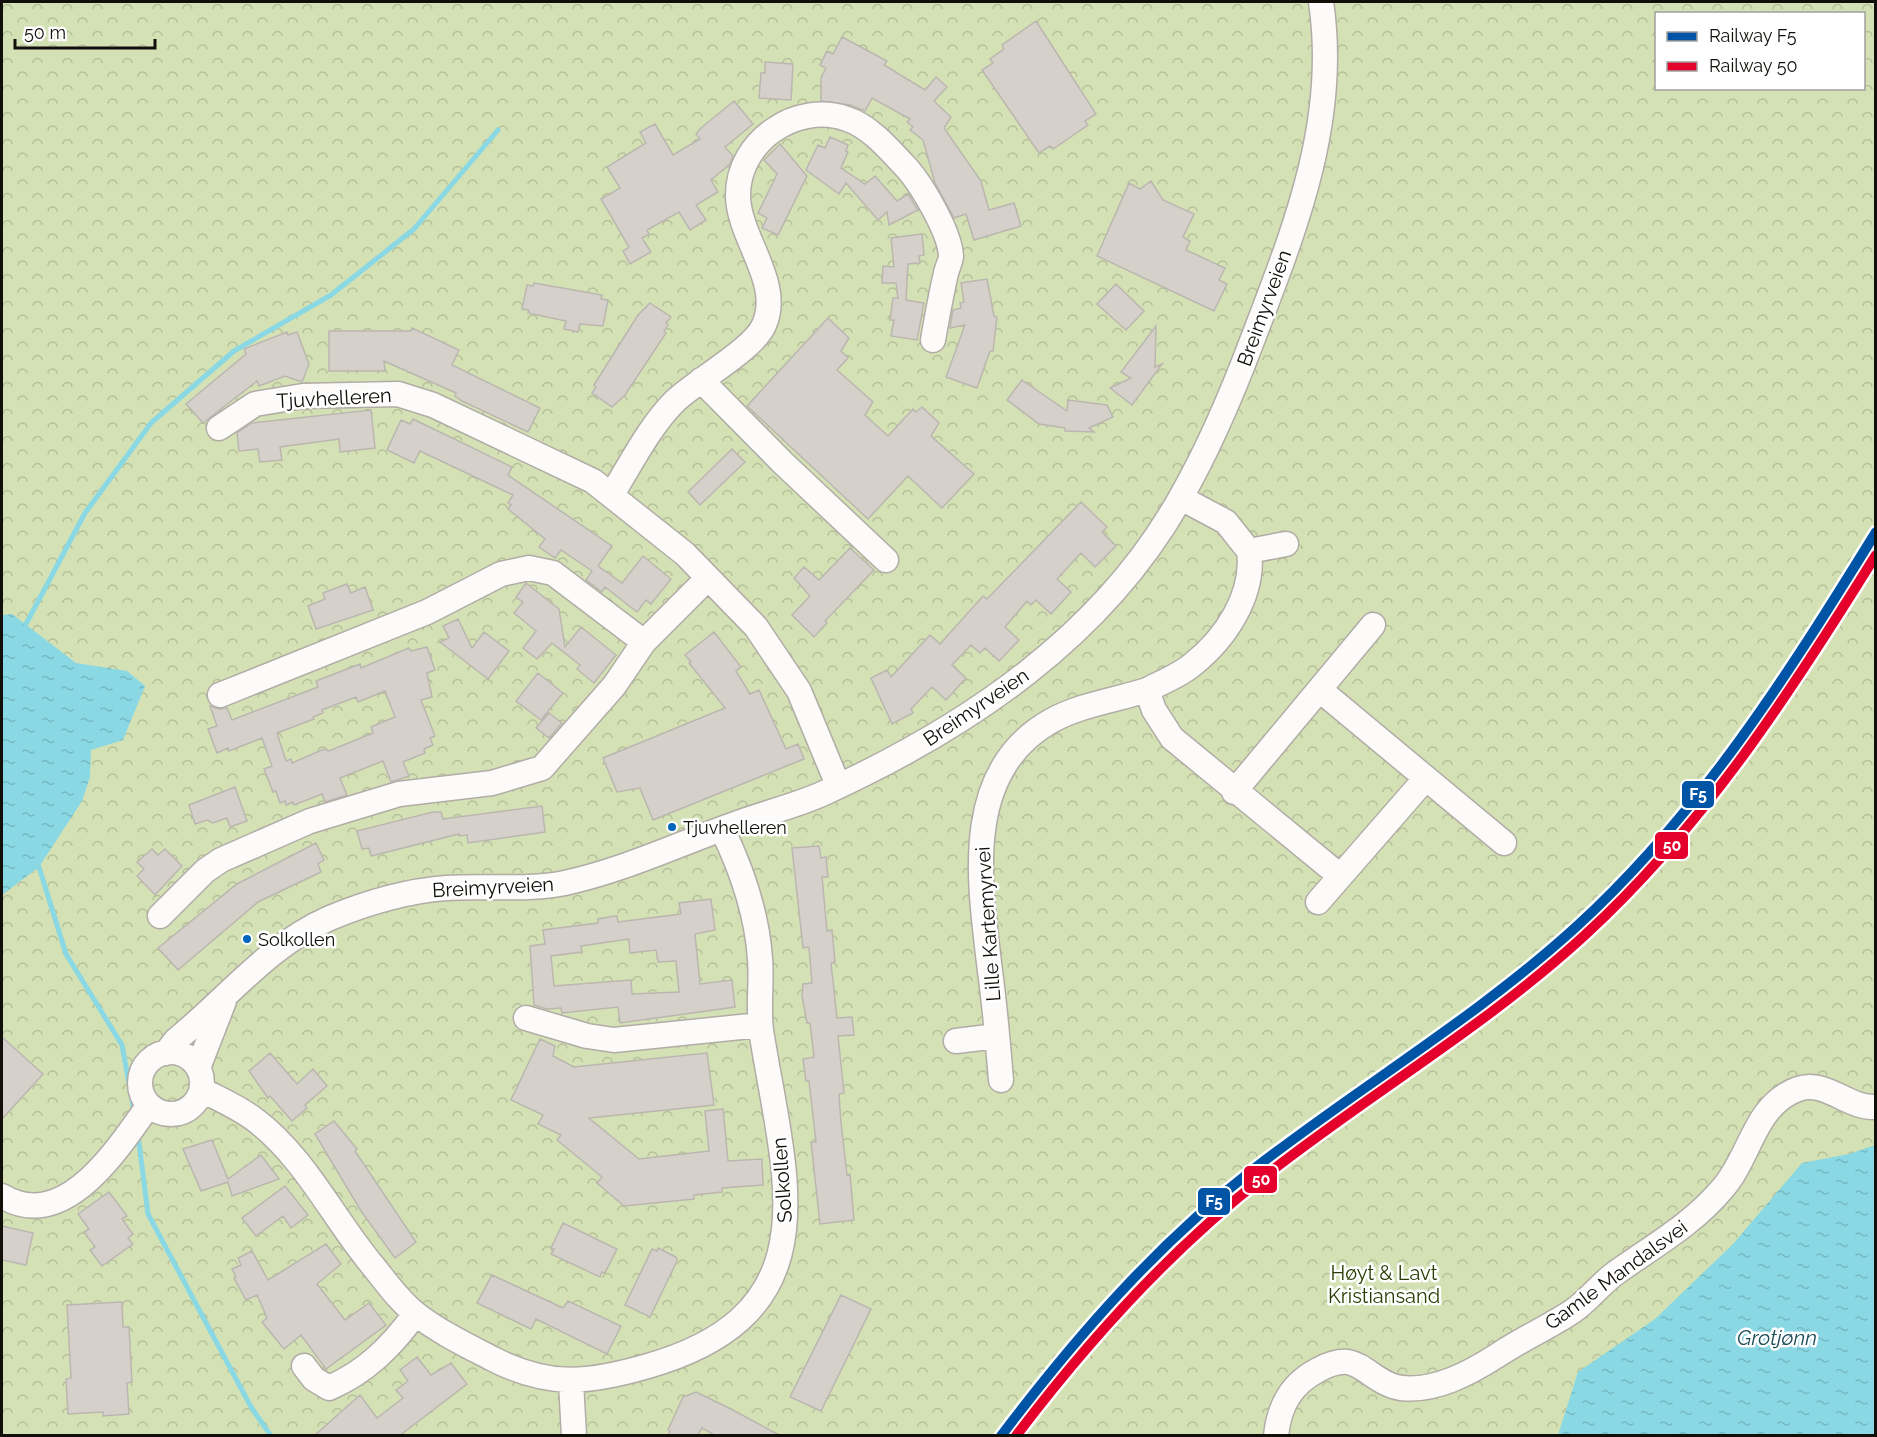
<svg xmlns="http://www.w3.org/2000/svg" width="1877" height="1437" viewBox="0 0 1877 1437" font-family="Raleway,sans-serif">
  <defs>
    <pattern id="park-crowns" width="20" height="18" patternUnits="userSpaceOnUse" patternTransform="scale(1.5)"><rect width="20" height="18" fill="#d4e1b5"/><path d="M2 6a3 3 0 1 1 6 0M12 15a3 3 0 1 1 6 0" fill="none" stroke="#b5c09a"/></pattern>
    <pattern id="water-ripples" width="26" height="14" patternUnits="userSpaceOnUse" patternTransform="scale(1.5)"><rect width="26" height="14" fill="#89d8e4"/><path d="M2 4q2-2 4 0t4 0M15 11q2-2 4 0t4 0" fill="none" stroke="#75b8c2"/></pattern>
  </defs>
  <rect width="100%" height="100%" fill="#eee7e0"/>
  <!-- park -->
  <path fill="url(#park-crowns)" fill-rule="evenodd" d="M2 2H1875V1435L2 1436ZM1656 14H1864V88H1656Z"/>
  <!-- water -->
  <path fill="url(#water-ripples)" d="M12 614 76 663 127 671 145 686 123 740 91 750 90 777 82 801 39 867 2 895V615Z
    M1875 1145V1435H1558L1578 1372 1655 1319 1733 1244 1802 1163 1849 1154Z"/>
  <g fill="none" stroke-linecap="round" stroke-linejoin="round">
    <!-- stream -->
    <path stroke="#89d8e4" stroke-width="5" d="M26 624 85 513 151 423 234 351 331 295 414 229 498 130
      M39 867 66 954 122 1045 134 1111
      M138 1135 148 1214 251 1407 271 1436"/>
  </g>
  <!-- building -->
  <path fill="#d5d0ca" stroke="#bbb6b0" stroke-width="1.5" fill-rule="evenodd" d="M1036 21 1096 114 1085 121 1088 125 1075 134 1053 149 1050 146 1039 153 982 70 993 63 990 59 1004 49 1002 45Z
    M842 37 887 61 884 65 925 90 936 77 947 87 934 101 951 117 944 128 981 181 989 210 1014 203 1021 226 974 240 966 214 954 218 935 183 923 140 910 130 913 127 907 122 910 119 872 98 865 111 850 105 821 101V78L826 68 820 65 827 51 833 54Z
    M765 62 793 64 791 100 759 98 761 73H765Z
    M734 101 753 124 725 147 733 156 730 164 711 180 718 192 696 205 706 220 690 230 679 212 647 230 649 234 642 238 651 252 630 264 623 251 629 247 601 199 620 188 607 167 646 143 640 132 655 124 673 155 700 139 696 134 701 128Z
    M830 137 848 145 846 151 848 152 841 168 865 184 875 176 897 201 908 194 918 210 889 225 887 212 878 220 846 183 839 194 806 170 818 145 825 148Z
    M780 144 807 176 778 235 762 228 767 218 758 213 777 174 764 160Z
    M1151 181 1163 200 1194 214 1183 237 1190 241 1186 250 1225 268 1219 280 1227 284 1214 311 1097 256 1129 183 1140 189Z
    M922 234 924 255 919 256 920 263 908 264 906 300 924 303 917 340 891 336 894 320H890L893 298H898L896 283H882L883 266 894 267 891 238Z
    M987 279 994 316 997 317 993 351H990L977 388 946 377 965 325 950 328 953 310 961 308 960 303 964 302 961 283Z
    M534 283 602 295 601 299 608 300 603 326 580 324 578 332 564 329 566 321 528 313 529 310 522 309 527 285 533 286Z
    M1116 284 1144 311 1126 330 1097 304Z
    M650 303 671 317 666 323 668 325 664 332 666 333 625 395 612 407 592 393 596 387 594 385 638 315Z
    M828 318 849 338 841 351 848 358 837 370 873 402 865 415 888 436 913 409 916 412 922 407 939 423 931 436 974 474 942 508 908 476 868 519 747 406Z
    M1156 326 1155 367 1162 364 1132 405 1110 388 1131 378 1121 372Z
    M412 328 459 350 452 365 540 408 528 432 462 401 455 396 456 393 384 361 385 371H329V331H411Z
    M287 332 288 335 297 332 309 364 302 382 285 376 259 386 257 381 203 423 186 404 246 354 244 349Z
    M1022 380 1067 411 1068 400 1107 405 1113 417 1089 428 1094 432 1065 431V428L1039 424 1007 400Z
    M371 410 375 448 340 452 339 439 280 447 282 460 260 462 258 449 239 451 237 433 252 423Z
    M413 419 512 467 508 475 612 546 598 566 622 583 643 556 671 579 651 604 646 600 637 612 605 587 602 592 586 580 592 571 561 550 555 558 539 547 545 539 508 509 511 505 508 503 513 495 420 451 414 463 387 450 401 420 410 424Z
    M732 449 745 462 700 505 688 492Z
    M1081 502 1107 527 1102 532 1116 546 1095 567 1081 553 1057 579 1071 592 1051 614 1036 600 1031 605 1027 601 1005 627 1019 640 999 661 985 648 980 653 971 645 952 665 966 678 946 700 932 687 911 709 913 713 892 724 871 678 887 670 891 677 930 635 940 644 983 596 987 599Z
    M850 548 874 570 825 621 827 623 814 637 792 615 810 596 794 578 804 567 819 580Z
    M526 583 559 609 565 647 581 627 616 655 594 683 577 669 580 665 552 643 537 659 523 648 536 631 514 613 523 602 516 597Z
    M347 584 351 593 365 587 373 610 316 629 308 606 325 599 323 593Z
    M458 619 472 648 484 632 509 651 488 679 440 642 449 638 443 626Z
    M714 632 741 667 736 671 750 694 759 690 786 749 798 744 804 759 653 820 640 788 617 792 603 758 725 708 689 663 691 662 685 655Z
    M427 647 435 670 427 673 432 697 421 700 435 736 430 738 433 745 424 749 425 753 403 762 409 776 391 782 383 761 340 778 347 795 325 802 322 794 294 805 293 802 286 805 285 801 280 803 276 791 273 792 264 769 272 766 262 738 229 751 228 748 217 753 208 729 217 726 210 706 219 709 227 708 232 720 318 687 316 681 360 664 361 668 409 648 411 651ZM385 691 395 717 371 727 373 733 329 751 324 749 292 763 291 759 286 761 277 733 314 719 313 717 323 713 322 710 356 697 358 702Z
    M538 673 563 693 541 720 516 701Z
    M549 713 562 723 549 738 536 728Z
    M235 787 247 821 230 827 227 818 213 823 207 820 195 824 189 805Z
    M542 806 545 832 468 843 467 835 459 836V834L371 856 369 848 362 849 357 831 433 812H441L443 819Z
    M316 843 324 860 318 864 321 872 258 902 178 970 158 948 237 884Z
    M819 846 821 858 826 857 828 877H822L827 931 832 930 835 962 831 963 837 1018 852 1017 854 1035 838 1036 844 1093 839 1094 841 1123 847 1175 850 1174 854 1220 820 1224 811 1142H816L809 1081H806L803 1059 814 1057 810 1023H807L802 996 803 984 812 983 809 947 803 948 792 848Z
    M152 849 158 855 165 849 182 866 155 895 137 876 144 869 137 862Z
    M711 899 715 930 695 934 700 984 732 980 735 1007 620 1023 618 1007 562 1013 561 1008 547 1009 534 1005 530 946 545 944 543 930 598 923V919L615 916H617L618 922 681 914 679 903ZM629 939 630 953 656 950 658 962 676 961 679 992 632 994 631 980 554 986 551 956 582 952 581 946Z
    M2 1037 43 1074 2 1119Z
    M540 1039 555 1046 553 1056 574 1067 707 1053 714 1105 589 1118 639 1159 709 1151 705 1111 723 1109 728 1161 762 1159 763 1185 722 1188V1192L694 1195V1199L624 1206 597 1183 602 1177 557 1140 561 1135 538 1124 543 1115 511 1100Z
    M270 1053 297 1084 313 1069 327 1086 305 1105 307 1108 292 1121 270 1096 268 1098 249 1071Z
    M334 1121 357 1149 355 1151 416 1242 395 1258 361 1211 315 1134Z
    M212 1140 228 1179 261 1155 279 1179 232 1196 228 1182 201 1191 183 1149Z
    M285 1186 308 1215 291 1228 283 1216 256 1236 242 1218Z
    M109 1192 127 1216 122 1219 133 1234 128 1238 133 1244 102 1266 90 1250 95 1247 84 1232 89 1229 78 1214Z
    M563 1223 617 1249 605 1273 602 1272 600 1277 551 1254 554 1249 551 1248Z
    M2 1226 33 1233 26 1265 2 1260Z
    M326 1244 341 1264 317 1284 345 1320 369 1303 386 1325 326 1369 301 1335 284 1349 262 1322 267 1318 257 1295 246 1300 234 1278 236 1277 232 1269 241 1265 238 1258 252 1251 268 1280Z
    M658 1248 676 1257 677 1261 650 1317 625 1305 652 1249 657 1251Z
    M492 1275 563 1308 568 1301 621 1326 607 1354 536 1319 531 1329 477 1303Z
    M841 1295 871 1309 821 1411 790 1397Z
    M122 1302 123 1327H129L132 1382 127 1383 129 1414 103 1416V1412L68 1414 66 1379 71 1378 67 1305Z
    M417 1357 431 1375 451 1363 467 1384 399 1436H314L360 1395 377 1418 403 1398 396 1390 408 1381 400 1370Z
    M696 1392 731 1409 781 1436H716L702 1428 697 1436H668L670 1431 668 1430 683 1397Z"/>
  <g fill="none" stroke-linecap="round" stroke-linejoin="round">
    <!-- minor casing -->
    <g stroke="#b2aca6" stroke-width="27">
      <path id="minor" d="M701 380 783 463 886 560
        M219 428 255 404 303 396 398 394 433 405 593 481 685 554 756 627 799 691 838 785
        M612 494C631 464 649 427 675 401 697 380 754 349 764 325 783 282 738 238 738 195 738 141 797 101 847 119 869 126 888 148 903 164 920 181 950 232 951 256 951 261 947 268 946 273 941 295 937 317 933 340
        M1181 498 1226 522 1249 551 1286 544
        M1249 551C1255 595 1225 639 1192 665 1179 676 1162 682 1147 690L1154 710 1172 738 1340 876
        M1320 690 1504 843
        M220 695 427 612 501 574 529 568 553 573 644 642
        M1234 792 1373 625
        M1318 902 1426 778
        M160 916 205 871 221 860 310 821 399 794 492 783 542 768 614 686 644 642 708 578
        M526 1018 587 1036 614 1040 760 1025
        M956 1041 997 1036
        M140 1083a31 31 0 1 1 62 0a31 31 0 1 1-62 0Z
        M166 1053 176 1040C227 999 268 945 330 918 366 903 407 891 446 888 486 885 525 891 565 883 624 870 679 844 735 824 764 813 796 806 824 793 966 728 1103 637 1181 497 1209 448 1232 394 1252 341 1294 231 1339 122 1321 2
        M198 1068 224 1001
        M1001 1080C998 1044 995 1007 990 971 980 886 960 772 1051 721 1079 705 1116 700 1147 690
        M202 1090C219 1099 238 1107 254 1119 304 1156 333 1218 373 1266 386 1282 400 1302 416 1314 439 1332 468 1346 493 1359 550 1388 589 1383 648 1366 836 1312 784 1177 761 1030 758 1007 762 982 760 959 757 913 742 870 722 829
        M2 1196C65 1234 118 1148 149 1105
        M304 1366 314 1379 329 1388C366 1372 392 1346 415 1314
        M571 1382 574 1436
        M1276 1436C1279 1406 1291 1384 1318 1370 1327 1365 1337 1361 1348 1362 1365 1365 1379 1385 1401 1388 1435 1392 1470 1373 1498 1355 1522 1339 1549 1327 1573 1311 1589 1300 1601 1283 1617 1272 1655 1245 1693 1224 1723 1188 1751 1156 1754 1105 1798 1089 1826 1079 1848 1109 1876 1107"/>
    </g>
    <!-- minor -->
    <use href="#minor" stroke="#fcfbfa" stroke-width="24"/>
    <!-- rail-1 casing -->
    <g stroke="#fff" stroke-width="15">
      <path id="rail-1" d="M1001 1436C1076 1337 1157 1244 1255 1168 1361 1086 1477 1017 1576 927 1700 814 1789 673 1876 532"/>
    </g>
    <!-- rail-2 casing -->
    <g stroke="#fff" stroke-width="15">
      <path id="rail-2" d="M1016 1436C1088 1341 1167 1253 1261 1179 1367 1095 1485 1027 1585 935 1704 826 1791 692 1876 555"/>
    </g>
    <!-- rail-1 -->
    <use href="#rail-1" stroke="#0054a6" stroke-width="10"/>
    <!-- rail-2 -->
    <use href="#rail-2" stroke="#e4002b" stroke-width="10"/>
  </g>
  <!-- markers -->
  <g fill="#0065bd" stroke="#fff" stroke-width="2">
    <circle cx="672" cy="827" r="5"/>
    <circle cx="247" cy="939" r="5"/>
  </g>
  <g text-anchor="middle" stroke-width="5" stroke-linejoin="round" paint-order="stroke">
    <!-- bus labels -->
    <g font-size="18" fill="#120e0a" stroke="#fff" text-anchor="start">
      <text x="683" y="834">Tjuvhelleren</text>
      <text x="258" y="946">Solkollen</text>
    </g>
    <!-- street labels -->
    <g font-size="20" fill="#120e0a" stroke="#fff">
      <text transform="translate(1264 308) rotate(-70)" y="7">Breimyrveien</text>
      <text transform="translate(334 398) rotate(-3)" y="7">Tjuvhelleren</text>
      <text transform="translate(976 707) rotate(-34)" y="7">Breimyrveien</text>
      <text transform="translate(493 887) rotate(-3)" y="7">Breimyrveien</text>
      <text transform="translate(988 924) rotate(-94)" y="7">Lille Kartemyrvei</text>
      <text transform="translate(782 1180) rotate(-94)" y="7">Solkollen</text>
      <text transform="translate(1616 1275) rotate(-36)" y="7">Gamle Mandalsvei</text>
    </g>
    <!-- park labels -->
    <g font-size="20" fill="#2b3c02" stroke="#fff">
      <text x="1384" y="1280">Høyt &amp; Lavt<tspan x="1384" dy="23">Kristiansand</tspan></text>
    </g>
    <!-- water labels -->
    <g font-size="21" font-style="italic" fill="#1b4d56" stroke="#fff">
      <text x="1777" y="1345">Grotjønn</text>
    </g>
  </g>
  <g stroke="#fff" stroke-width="2">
    <rect x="1681" y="780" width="34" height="29" rx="6" fill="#0054a6"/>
    <rect x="1654" y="831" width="35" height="29" rx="6" fill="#e4002b"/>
    <rect x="1243" y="1165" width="35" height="29" rx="6" fill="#e4002b"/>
    <rect x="1197" y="1187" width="34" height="29" rx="6" fill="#0054a6"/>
  </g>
  <g font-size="16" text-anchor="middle" font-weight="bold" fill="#fff">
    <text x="1698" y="800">F5</text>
    <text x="1672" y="851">50</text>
    <text x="1261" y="1185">50</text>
    <text x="1214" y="1207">F5</text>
  </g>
  <!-- border -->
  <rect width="1877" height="1437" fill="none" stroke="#120e0a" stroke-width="6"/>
  <!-- legend -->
  <rect x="1655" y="12" width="210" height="78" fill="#ffffff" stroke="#a09f9d" stroke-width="1.5"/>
  <rect x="1667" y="32" width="30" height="9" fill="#0054a6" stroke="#a09f9d" stroke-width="1.5"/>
  <text x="1709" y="42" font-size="18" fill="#120e0a">Railway F5</text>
  <rect x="1667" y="62" width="30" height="9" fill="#e4002b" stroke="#a09f9d" stroke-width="1.5"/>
  <text x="1709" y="72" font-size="18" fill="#120e0a">Railway 50</text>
  <!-- scale -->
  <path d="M15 39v9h140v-9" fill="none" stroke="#120e0a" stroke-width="3"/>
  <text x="24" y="39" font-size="18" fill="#120e0a" stroke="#ffffff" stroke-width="4.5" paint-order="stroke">50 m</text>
</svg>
